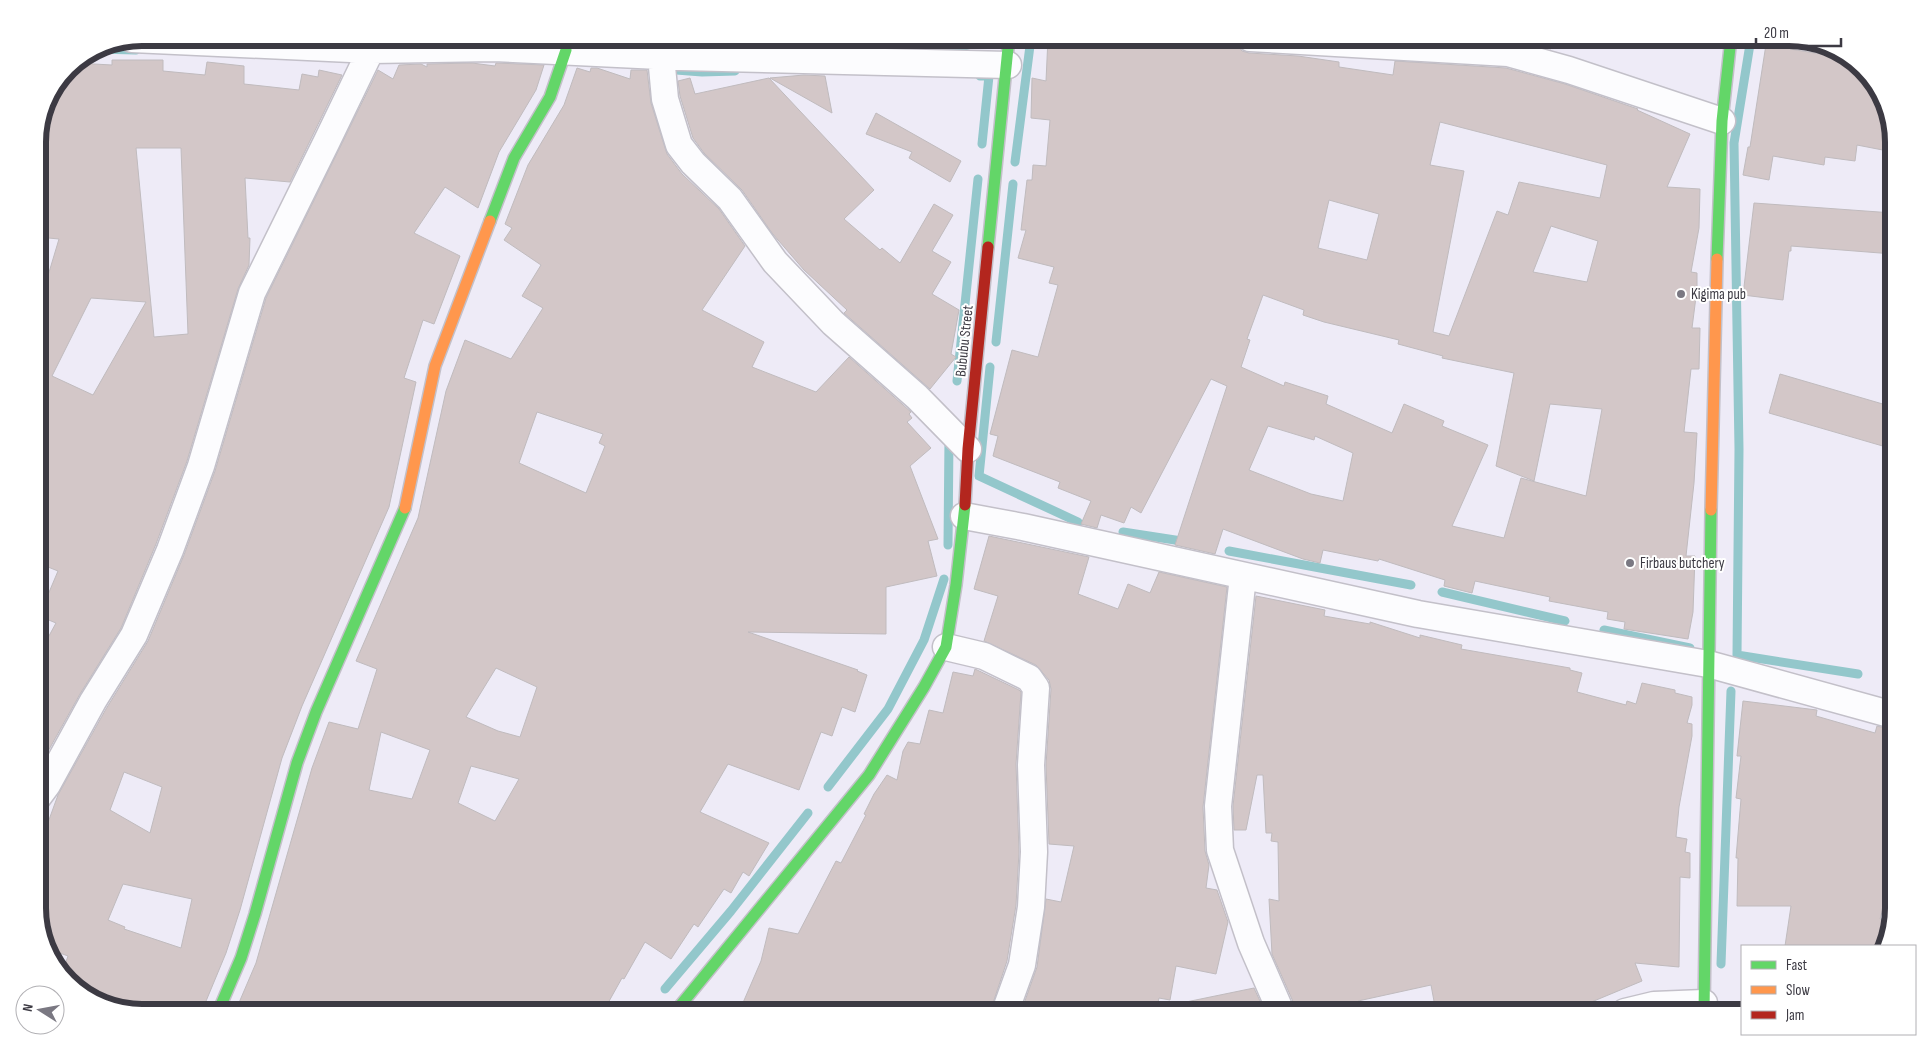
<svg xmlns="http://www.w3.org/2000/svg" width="1931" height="1050" viewBox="0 0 1931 1050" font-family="'Sofia Sans Condensed',sans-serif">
  <rect width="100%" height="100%" fill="#eeebf7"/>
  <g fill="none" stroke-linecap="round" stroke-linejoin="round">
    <!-- stream -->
    <path stroke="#93c7cb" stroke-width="9" d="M854 38 890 50
      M1751 38 1734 143 1739 449 1737 655 1858 674
      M748 47 835 38
      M96 49 136 50
      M900 49C922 49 963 54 979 38
      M663 69 702 72 735 71
      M980 76H989L982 144
      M1015 162 1031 38
      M996 342 1013 184
      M990 367 979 476 1078 522
      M957 381 978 179
      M1123 532 1188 542
      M948 545 949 438
      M1229 551 1411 585
      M1442 592 1565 621
      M1604 630 1690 648
      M828 787 888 709 924 640 944 579
      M1721 964 1731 691
      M665 989 731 911 808 813"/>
  </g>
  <!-- building -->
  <path fill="#d3c7c8" stroke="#c0bbbe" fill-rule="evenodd" d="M1048 38 1161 39 1162 38H1185L1221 44 1222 42 1237 45 1242 51 1249 53 1298 56 1339 62V67L1393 75 1395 61 1506 68 1565 84 1638 109 1637 110 1690 134 1667 187 1700 189 1699 228 1691 272 1697 273V289L1692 328H1700L1699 369H1691L1684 432 1697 433 1694 483 1686 556H1695L1693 612 1688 639 1624 629 1625 622 1607 619 1608 612 1549 601 1550 597 1475 581 1472 593 1444 586 1445 580 1379 559 1378 561 1323 550 1320 563 1303 559 1223 529 1215 554 1175 545 1227 386 1211 379 1141 513 1131 507 1124 523 1101 515 1097 528 1081 524 1091 501 1058 488 1060 482 993 456 998 436 990 434 1012 350 1038 357 1058 285 1049 283 1054 267 1018 258 1026 230H1021L1027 180H1032L1033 165 1046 166 1050 120 1031 118 1032 78 1046 81ZM1440 122 1607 165 1600 198 1519 182 1508 215 1497 211 1449 336 1433 332 1464 171 1430 165ZM1329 200 1379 214 1367 260 1318 248ZM1551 226 1598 241 1587 282 1533 272ZM1263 295 1304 310 1303 315 1324 322 1399 340 1398 344 1443 356 1442 358 1514 373 1496 466 1534 481 1550 404 1602 409 1586 496 1521 478 1504 538 1452 526 1488 445 1442 426 1444 421 1404 404 1392 433 1326 404 1328 396 1285 382 1284 386 1241 367 1250 340 1247 339ZM1268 426 1314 440 1315 436 1353 453 1343 501 1311 494 1249 470Z
    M1500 38H1554L1551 49 1512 39Z
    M1767 38 1792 41 1790 49 1846 58 1876 84 1893 135V152L1857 145 1855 161 1825 157 1824 165 1773 156 1769 180 1743 175 1748 147H1750Z
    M112 60H163V71L205 75 207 62 244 66V84L299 90 302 74 318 77 319 70 342 75 290 182 245 178 248 238H250L249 265 238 289 187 461 156 544 121 628 80 694 42 762 38 760V656L56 623 39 616 58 571 38 563V536L47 510 38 506V286L44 289 59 239 38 237V135L46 102 68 68 76 63 112 65ZM136 148H181L188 334 154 337ZM91 298 146 302 93 395 52 376Z
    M472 63 495 66 496 63 544 65 536 90 499 152 478 208 445 187 414 233 460 256 434 324 423 320 404 378 416 382 389 507 302 706 282 758 240 910 226 953 204 1006 203 1012H142L96 1002 62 973 68 956 49 949 38 915V850L58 795 106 709 148 641 184 555 215 471 266 298 378 70 393 79 399 65 421 64 427 67V64ZM124 772 162 787 150 833 110 810ZM123 884 192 899 181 948 124 929 125 927 108 920Z
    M577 68 590 72 591 68H597L630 79 631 70H647L651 103 667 154 682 174 719 209 745 246 702 310 764 342 752 367 816 392 849 357 911 412 909 414 912 418 907 422 931 448 910 466 938 539 928 541 937 576 886 587V634L748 632 858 670 857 671 867 675 855 712 842 707 832 736 821 732 799 790 728 764 700 812 769 843 749 876 743 872 731 893 724 889 698 927 694 924 671 959 645 942 624 979 622 978 603 1012H235L256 963 312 768 329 722 358 729 377 669 356 661 418 518 446 391 465 340 511 359 543 308 522 296 541 265 504 240 512 228 505 224 528 165 564 105ZM537 412 603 434 599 443 605 446 586 493 519 463ZM496 668 537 687 520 737 498 731 466 717ZM381 732 430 750 412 799 369 790ZM471 766 519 779 495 821 458 803Z
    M804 75 825 76 832 113 770 78Z
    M690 78 695 94 769 78 874 190 844 219 880 250 882 248 900 263 934 204 953 215 932 251 951 262 932 294 959 310 951 354 956 357 930 389 844 313 847 310 804 270 772 233 742 190 704 153 693 138 680 96 678 81Z
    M876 113 961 161 950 182 909 158 912 152 866 134Z
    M1754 203 1893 213V254L1791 246V251H1789L1783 300 1743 295Z
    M1780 374 1893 407V449L1769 413Z
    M989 536 1089 557 1078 594 1118 609 1128 584 1150 593 1159 572 1227 587 1203 807 1205 851 1209 865 1206 888 1217 890 1228 922 1216 974 1176 966 1170 1000 1159 998 1156 1012H1021L1037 967 1046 899 1061 902 1074 846 1049 844 1046 765 1051 689 1049 680 1036 665 984 641 998 596 974 589Z
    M1256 596 1325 610 1324 616 1370 624V622L1420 638V635L1462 645 1461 649 1570 668V670L1582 673 1577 692 1626 705 1627 701 1636 704 1642 683 1675 690V693L1692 697V705L1687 723 1692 724V736L1679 807 1676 837 1687 839 1685 852 1690 853V878L1680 877 1679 967 1635 963 1642 981 1577 1008 1578 1012H1436L1431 985 1358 1001 1363 1012H1296L1295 1006 1272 954 1269 899 1279 901 1278 842 1271 841 1272 833H1266L1263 775H1257L1246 830H1234L1233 806Z
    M975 669 1019 690 1021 692 1016 764 1019 852 1016 905 1007 961 990 1012H739L761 961 769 928 798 934 836 861 841 863 866 815 864 814 874 794 887 775 897 780 903 751 908 742 920 744 929 710 943 713 953 672 973 676Z
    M1743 701 1817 710 1816 716 1875 733 1877 726 1893 730V872L1880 919 1891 920 1885 946H1785L1791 906H1737L1738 858H1736L1741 799 1736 798 1741 756H1737Z
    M1254 988 1265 1012H1187L1186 1002Z"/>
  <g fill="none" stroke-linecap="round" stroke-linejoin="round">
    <!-- street casing -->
    <g stroke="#c3c0c9" stroke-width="29">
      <path id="street" d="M1250 38 1508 53 1569 70 1722 121
        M132 39 372 50 494 48 680 57 1008 65
        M661 56 665 99 679 145 693 163 730 199 775 262 833 323 917 397 968 449
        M964 516 1023 527 1418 614 1708 664 1893 715
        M1243 576 1218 806 1220 850 1251 943 1281 1012
        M946 647 984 656 1029 678 1036 688 1031 765 1034 852 1031 907 1022 965 1005 1012
        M38 797 47 785 93 701 134 635 170 550 201 466 252 293 327 141 367 58 372 50
        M1625 1012 1654 1005 1704 1003"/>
    </g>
    <!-- fast casing -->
    <g stroke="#c3c0c9" stroke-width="14">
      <path id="fast" d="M490 221 514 158 550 97 566 50
        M988 247 1009 38
        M1717 259 1722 121 1731 38
        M218 1012 241 958 255 914 297 763 316 712 405 508
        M675 1012 869 775 924 687 946 647 956 585 965 505
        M1704 1012 1711 510"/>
    </g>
    <!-- slow casing -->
    <g stroke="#c3c0c9" stroke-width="14">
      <path id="slow" d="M405 508 435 366 490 221
        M1711 510 1717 259"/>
    </g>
    <!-- jam casing -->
    <g stroke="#c3c0c9" stroke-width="14">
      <path id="jam" d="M965 505 968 449 988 247"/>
    </g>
    <!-- street -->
    <use href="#street" stroke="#fcfcfe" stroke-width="26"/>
    <!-- fast -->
    <use href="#fast" stroke="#63d668" stroke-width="11"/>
    <!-- slow -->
    <use href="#slow" stroke="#ff974d" stroke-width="11"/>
    <!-- jam -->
    <use href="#jam" stroke="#b3261e" stroke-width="11"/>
  </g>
  <!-- markers -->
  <g fill="#7a7882" stroke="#fff" stroke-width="2">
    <circle cx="1681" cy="294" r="5"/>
    <circle cx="1630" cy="563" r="5"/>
  </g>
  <g text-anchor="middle" stroke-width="4" stroke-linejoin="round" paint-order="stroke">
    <!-- poi labels -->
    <g font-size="15" fill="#3c3a43" stroke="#fff" text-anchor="start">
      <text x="1691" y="299">Kigima pub</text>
      <text x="1640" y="568">Firbaus butchery</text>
    </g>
    <!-- street labels -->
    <g font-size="15" fill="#3c3a43" stroke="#fff">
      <text transform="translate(964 341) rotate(-84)" y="5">Bububu Street</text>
    </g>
  </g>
  <!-- crop -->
  <path d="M0 0H1931V1050H0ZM142 46H1789A96 96 0 0 1 1885 142V908A96 96 0 0 1 1789 1004H142A96 96 0 0 1 46 908V142A96 96 0 0 1 142 46Z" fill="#fff" fill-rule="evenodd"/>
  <path fill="none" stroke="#3c3a43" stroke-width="6" d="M142 46H1789A96 96 0 0 1 1885 142V908A96 96 0 0 1 1789 1004H142A96 96 0 0 1 46 908V142A96 96 0 0 1 142 46Z"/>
  <!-- legend -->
  <rect x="1741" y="945" width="175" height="90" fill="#ffffff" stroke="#b1b0b4"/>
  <rect x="1751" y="961" width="25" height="8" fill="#63d668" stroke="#b1b0b4"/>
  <text x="1786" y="970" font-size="15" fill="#3c3a43">Fast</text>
  <rect x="1751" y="986" width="25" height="8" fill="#ff974d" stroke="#b1b0b4"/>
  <text x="1786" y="995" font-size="15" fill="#3c3a43">Slow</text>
  <rect x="1751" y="1011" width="25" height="8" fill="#b3261e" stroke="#b1b0b4"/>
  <text x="1786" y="1020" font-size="15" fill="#3c3a43">Jam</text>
  <!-- north arrow -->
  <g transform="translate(40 1010) rotate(281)"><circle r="24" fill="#ffffff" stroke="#b1b0b4"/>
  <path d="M0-4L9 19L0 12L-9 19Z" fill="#7a7882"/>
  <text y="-8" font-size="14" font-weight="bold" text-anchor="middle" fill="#3c3a43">N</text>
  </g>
  <!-- scale -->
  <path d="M1756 38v8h85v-8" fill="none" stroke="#3c3a43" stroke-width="2.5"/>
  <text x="1764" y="38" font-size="15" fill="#3c3a43" stroke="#ffffff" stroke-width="4" paint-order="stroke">20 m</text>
</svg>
